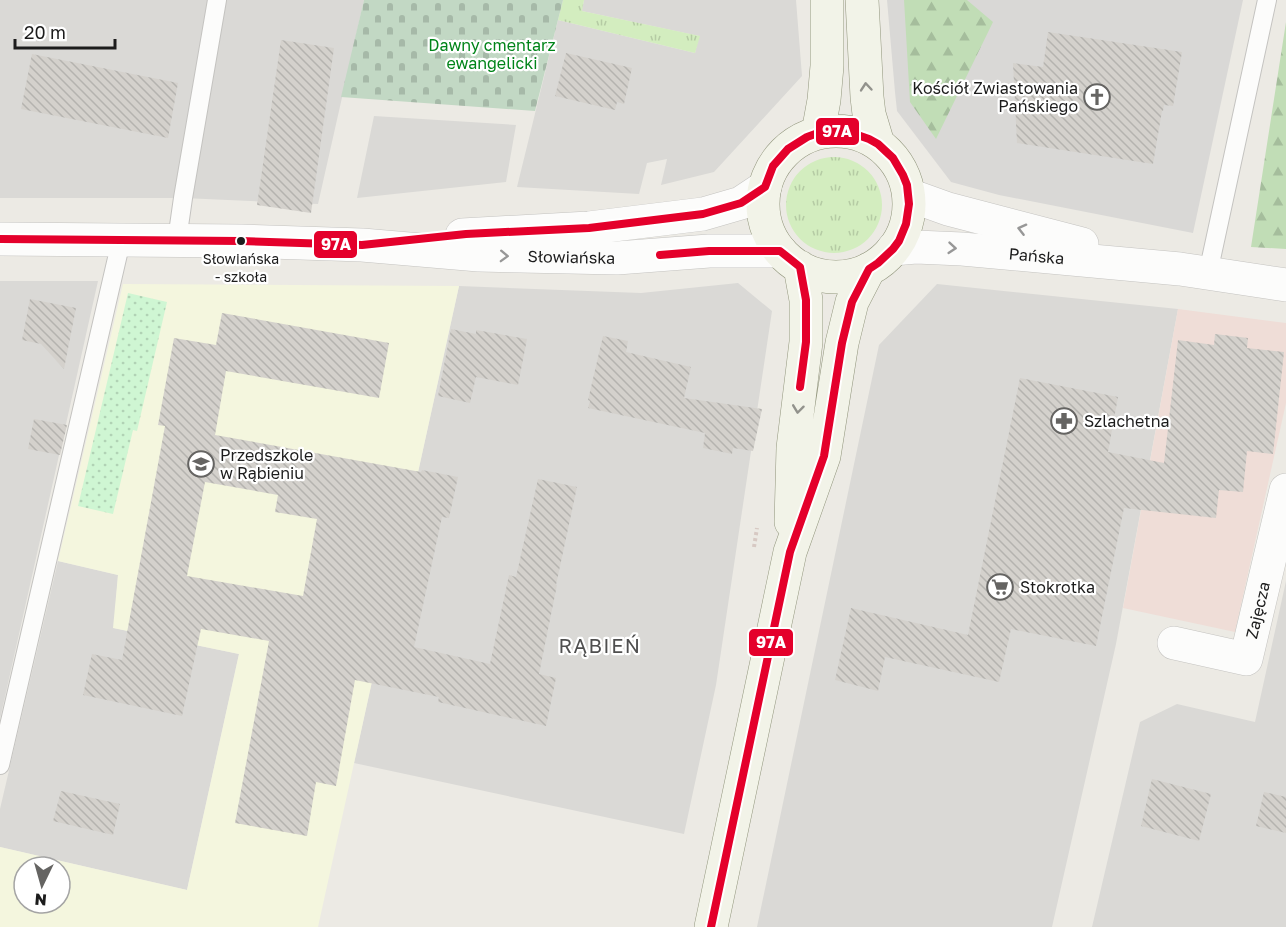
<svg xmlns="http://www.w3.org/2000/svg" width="1286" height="927" viewBox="0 0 1286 927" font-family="'Golos Text',sans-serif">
  <defs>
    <pattern id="grass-tufts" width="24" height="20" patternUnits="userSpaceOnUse" patternTransform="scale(1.5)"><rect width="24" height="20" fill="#d3edbf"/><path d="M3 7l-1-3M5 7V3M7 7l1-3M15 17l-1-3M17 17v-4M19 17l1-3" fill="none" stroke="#b5cba4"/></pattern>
    <pattern id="forest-firs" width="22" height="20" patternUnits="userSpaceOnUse" patternTransform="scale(1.5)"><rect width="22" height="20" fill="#c1ddb6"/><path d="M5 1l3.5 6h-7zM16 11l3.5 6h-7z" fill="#a5bd9c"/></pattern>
    <pattern id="cemetery-stones" width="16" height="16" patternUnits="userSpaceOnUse" patternTransform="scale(1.5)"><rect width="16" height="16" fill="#c2d8c4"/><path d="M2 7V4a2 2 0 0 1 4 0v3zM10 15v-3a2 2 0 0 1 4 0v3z" fill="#a6b9a8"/></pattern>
    <pattern id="park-dots" width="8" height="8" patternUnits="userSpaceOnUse" patternTransform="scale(1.5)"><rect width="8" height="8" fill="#cff6d3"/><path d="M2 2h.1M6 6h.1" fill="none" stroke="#b1d2b5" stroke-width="1.8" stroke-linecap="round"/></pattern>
    <pattern id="building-back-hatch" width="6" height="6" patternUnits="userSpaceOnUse" patternTransform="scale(1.5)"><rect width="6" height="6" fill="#d4d1cc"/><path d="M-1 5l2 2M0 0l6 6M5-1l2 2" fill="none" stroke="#b5b3af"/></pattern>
  </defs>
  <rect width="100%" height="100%" fill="#eceae4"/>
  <!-- residential -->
  <path fill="#dad9d6" d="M0 0H364L318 204 183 198H0Z
    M584 0H796L802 76 714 172 661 185 667 159 647 163 639 194 517 187 558 20 695 53 699 36 582 11Z
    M374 116 516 125 506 182 357 198Z
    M0 281H98L0 719Z
    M738 283 772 311 716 685 684 834 354 763 459 286 641 293Z
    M937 284 1178 309 1116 644 1052 927H757L879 345Z
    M58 561 118 575 114 628 239 654 187 890 0 847V809Z
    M1286 581V927H1092L1140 722 1177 704 1255 722Z"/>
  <!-- commercial -->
  <path fill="#efddd7" d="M1178 309 1286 323V403L1235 632 1123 608Z"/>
  <!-- education -->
  <path fill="#f4f6de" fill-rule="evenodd" d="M123 284 459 286 318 927H0V847L187 890 239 654 113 628 118 575 58 561ZM24 867H60V903H24Z"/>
  <!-- religious -->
  <path fill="#d9d8d6" d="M887 0H1243L1193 233 999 195 951 182 897 111 895 92Z"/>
  <!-- grass -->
  <path fill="url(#grass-tufts)" d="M563 0H584L582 11 700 36 695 53 558 20Z
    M786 205a48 48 0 1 1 96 0a48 48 0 1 1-96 0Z"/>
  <!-- forest -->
  <path fill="url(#forest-firs)" d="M904 0H967L993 22 936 139 910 102Z
    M1286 22V249L1251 247Z"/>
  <!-- cemetery -->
  <path fill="url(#cemetery-stones)" d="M364 0H563L535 111 341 97Z"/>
  <!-- park -->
  <path fill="url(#park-dots)" d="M128 293 167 302 137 431 133 430 113 514 78 506Z"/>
  <!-- building -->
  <path fill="url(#building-back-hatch)" fill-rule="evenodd" d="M1048 32 1182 52 1173 106 1164 105 1163 111H1162L1153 164 1017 143 1013 63 1043 67Z
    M281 40 334 48 311 213 257 205Z
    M566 53 632 68 624 104 617 102 615 110 555 96Z
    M32 54 178 83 168 138 21 109Z
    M30 299 76 308 64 369 41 344 22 340Z
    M222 313 389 343 379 398 226 371 215 435 421 472 422 470 458 477 449 518 442 517 414 647 490 664 509 575 516 577 538 479 577 487 556 585H557L539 674 556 678 546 726 438 702 439 697 355 680 336 786 316 782 307 836 235 823 269 641 201 629 182 716 83 695 92 654 122 660 165 426 158 425 174 338 216 345ZM205 482 278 495 275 512 317 519 303 596 187 576Z
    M451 329 476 334V330L527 339 518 385 476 377 470 403 438 396Z
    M1215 334 1248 338 1247 348 1284 352 1273 454 1247 451 1243 492 1219 490 1216 518 1124 508 1096 646 1011 629 999 682 885 657 878 691 835 680 851 608 968 635 1020 378 1118 397 1108 452 1164 463 1178 340 1214 345Z
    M603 336 628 341 626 352 691 367 684 398 762 409 753 451 733 448 732 454 703 448 705 433 588 408 590 401 588 400Z
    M34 419 67 425 60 455 28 449Z
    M1152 779 1211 794 1199 841 1141 826Z
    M61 791 120 804 113 835 53 821Z
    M1264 792 1286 797V833L1256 826Z"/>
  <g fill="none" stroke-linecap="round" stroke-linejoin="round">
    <!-- service casing -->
    <g stroke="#c4c3c0" stroke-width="20">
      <path id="service" d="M177 240 183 198 217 0
        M1208 273 1267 0
        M0 765 121 241"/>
    </g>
    <!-- minor casing -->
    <g stroke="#c4c3c0" stroke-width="34">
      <g id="minor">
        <path id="s1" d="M1174 643 1246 659 1286 490"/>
      </g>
    </g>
    <!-- tertiary casing -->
    <g stroke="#c4c3c0" stroke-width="34">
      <g id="tertiary">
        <path d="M909 195 948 209 1082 244"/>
        <path d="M462 235 589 228 703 214 741 203 765 187"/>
        <path id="s2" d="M0 239 241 241 362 245 479 255 617 258 709 251H780"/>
        <path id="s3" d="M893 249 916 247 962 249 1180 269 1286 285"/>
      </g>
    </g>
    <!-- secondary casing -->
    <g stroke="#91957c" stroke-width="34">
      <path id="secondary" d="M862 0 867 97 869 114 878 144
        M763 204a73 73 0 1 1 146 0a73 73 0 1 1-146 0Z
        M818 133 824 100 827 66V0
        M791 522 793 448 806 342V300L800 267
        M711 927 790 552 824 456 842 343 852 302 869 269"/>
    </g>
    <!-- path -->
    <path stroke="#d7c9c3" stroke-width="4" stroke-dasharray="3 3" stroke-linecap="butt" d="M754 547 757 528"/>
    <!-- service -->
    <use href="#service" stroke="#fcfcfb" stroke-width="18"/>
    <!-- minor -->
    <use href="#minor" stroke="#fcfcfb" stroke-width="33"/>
    <!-- tertiary -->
    <use href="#tertiary" stroke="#fcfcfb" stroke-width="33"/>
    <!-- secondary -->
    <use href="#secondary" stroke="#f2f3e8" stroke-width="33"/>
    <!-- bus-1 casing -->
    <g stroke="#fff" stroke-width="12">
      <path id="bus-1" d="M0 239 241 241 362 245 466 234 589 228 703 214 741 203 765 187 773 166 788 149 807 137 818 133 828 131 849 132 869 139 878 144 893 158 903 175 907 185 909 204 906 224 899 241 893 249 878 263 869 269 852 302 842 343 824 456 790 552 711 927
        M660 255 709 251H780L800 267 806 300V342L800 387"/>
    </g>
    <!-- bus-1 -->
    <use href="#bus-1" stroke="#e4002b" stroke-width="8"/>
  </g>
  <!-- one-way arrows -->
  <defs><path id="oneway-chevron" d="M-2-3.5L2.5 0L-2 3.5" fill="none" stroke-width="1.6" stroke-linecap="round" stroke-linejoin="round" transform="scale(1.5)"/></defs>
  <g stroke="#92928c">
    <use href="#oneway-chevron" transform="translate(866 87) rotate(-95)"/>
    <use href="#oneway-chevron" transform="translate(798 409) rotate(97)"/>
  </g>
  <g stroke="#979797">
    <use href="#oneway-chevron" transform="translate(1022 229) rotate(-166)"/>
    <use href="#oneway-chevron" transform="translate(952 248) rotate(5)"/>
    <use href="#oneway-chevron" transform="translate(504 256) rotate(2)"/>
  </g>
  <!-- icons -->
  <defs>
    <g id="church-ring" transform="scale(1.35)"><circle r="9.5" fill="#fff" stroke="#656462" stroke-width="1.5"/><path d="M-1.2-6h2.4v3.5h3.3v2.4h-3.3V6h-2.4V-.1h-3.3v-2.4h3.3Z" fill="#656462"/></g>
    <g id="pharmacy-ring" transform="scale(1.35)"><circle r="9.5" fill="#fff" stroke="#656462" stroke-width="1.5"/><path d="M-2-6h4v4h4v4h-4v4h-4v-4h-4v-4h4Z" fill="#656462"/></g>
    <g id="school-ring" transform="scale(1.35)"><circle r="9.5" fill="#fff" stroke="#656462" stroke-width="1.5"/><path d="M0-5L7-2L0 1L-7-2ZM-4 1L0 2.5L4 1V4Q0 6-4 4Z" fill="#656462"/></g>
    <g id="supermarket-ring" transform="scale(1.35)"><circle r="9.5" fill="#fff" stroke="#656462" stroke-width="1.5"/><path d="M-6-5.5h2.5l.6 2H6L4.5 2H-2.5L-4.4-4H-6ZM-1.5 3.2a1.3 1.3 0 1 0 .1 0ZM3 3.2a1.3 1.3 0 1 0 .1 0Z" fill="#656462"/></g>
  </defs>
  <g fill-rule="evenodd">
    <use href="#church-ring" x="1097" y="97"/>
    <use href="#pharmacy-ring" x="1064" y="421"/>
    <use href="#school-ring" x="201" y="464"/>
    <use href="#supermarket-ring" x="1000" y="587"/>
  </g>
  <!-- markers -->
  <circle fill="#1c1c1c" stroke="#fff" stroke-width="2" cx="241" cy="241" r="5"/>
  <g text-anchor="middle" stroke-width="4.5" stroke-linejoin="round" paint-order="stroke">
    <!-- bus labels -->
    <g font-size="14" fill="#1c1c1c" stroke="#fff">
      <text x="241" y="264">Słowiańska<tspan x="241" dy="18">- szkoła</tspan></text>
    </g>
    <!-- park labels -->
    <g font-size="16" fill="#008419" stroke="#fff">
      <text x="492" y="51">Dawny cmentarz<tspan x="492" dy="18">ewangelicki</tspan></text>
    </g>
    <!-- poi labels -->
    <g font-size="16" fill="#1c1c1c" stroke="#fff" text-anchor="start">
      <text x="1078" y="94" text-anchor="end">Kościół Zwiastowania<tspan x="1078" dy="18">Pańskiego</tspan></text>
      <text x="1084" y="427">Szlachetna</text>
      <text x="220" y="461">Przedszkole<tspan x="220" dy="18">w Rąbieniu</tspan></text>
      <text x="1020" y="593">Stokrotka</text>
    </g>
    <!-- street labels -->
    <g font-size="16" fill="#1c1c1c" stroke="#fff">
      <text dy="6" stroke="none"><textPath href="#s3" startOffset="144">Pańska</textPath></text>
      <text dy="6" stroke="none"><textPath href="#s2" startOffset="572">Słowiańska</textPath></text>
      <text dy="6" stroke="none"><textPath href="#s1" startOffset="124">Zajęcza</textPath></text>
    </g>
    <!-- quarter labels -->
    <g font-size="20" letter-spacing="1.5" fill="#4f4f4f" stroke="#fff">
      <text x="600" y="653">RĄBIEŃ</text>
    </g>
  </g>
  <g stroke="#fff" stroke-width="2">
    <rect x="815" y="117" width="45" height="29" rx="6" fill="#e4002b"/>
    <rect x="313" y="230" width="45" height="29" rx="6" fill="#e4002b"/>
    <rect x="748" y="628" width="46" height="29" rx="6" fill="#e4002b"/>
  </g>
  <g font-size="16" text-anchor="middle" font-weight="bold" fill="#fff">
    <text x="837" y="137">97A</text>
    <text x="336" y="250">97A</text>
    <text x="771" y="648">97A</text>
  </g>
  <!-- north arrow -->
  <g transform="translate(42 885) rotate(185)"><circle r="28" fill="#ffffff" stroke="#a4a4a4" stroke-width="1.5"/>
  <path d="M0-4.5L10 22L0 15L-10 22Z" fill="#656462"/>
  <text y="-9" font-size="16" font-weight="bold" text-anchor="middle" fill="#1c1c1c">N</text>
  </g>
  <!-- scale -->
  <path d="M15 39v9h100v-9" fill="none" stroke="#1c1c1c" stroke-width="3"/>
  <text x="24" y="39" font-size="18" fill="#1c1c1c" stroke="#ffffff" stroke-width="4.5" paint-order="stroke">20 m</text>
</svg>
